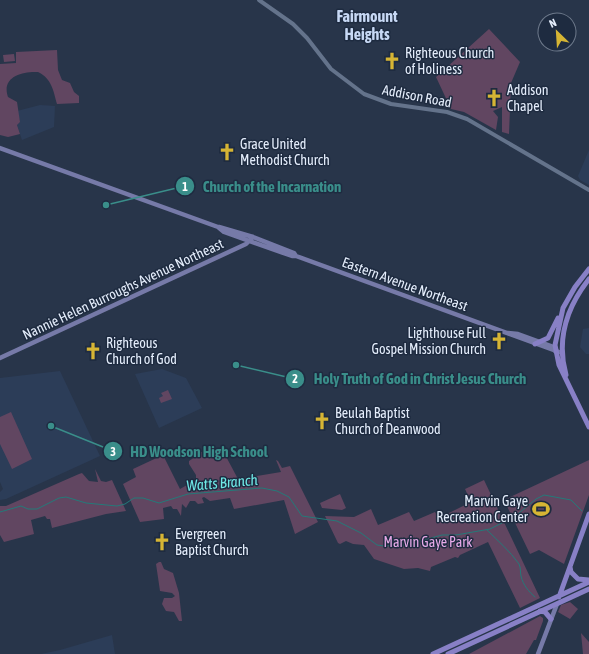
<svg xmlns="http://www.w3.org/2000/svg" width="589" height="654" viewBox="0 0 589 654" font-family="'Asap Condensed',sans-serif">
  <rect width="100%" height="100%" fill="#28354a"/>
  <!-- built -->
  <path fill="#2c3d58" d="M40 105 55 106 54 127 22 140 17 125 20 122 17 111Z
    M589 150V185L580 180 578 176Z
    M589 328V354H586L580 347 583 329Z
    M162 369 186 378 202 408 159 428 135 374Z
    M60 371 100 456 6 499 0 500V492L3 489 0 482V378Z
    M112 635 115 654H41L60 650Z"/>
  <!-- green -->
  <path fill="#614661" d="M489 29 520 62 511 83 509 134 502 132V107L493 111 498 117 496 130 464 112 451 109 436 77Z
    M57 50 58 70 62 80 70 83 74 92 79 96V103L57 104C53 90 52 79 38 72 22 71 1 77 8 97L17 102 20 122 17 125 20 134 8 137 0 135V64L16 63V52Z
    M14 54 15 61 4 62 3 55Z
    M168 390 172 399 161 403 159 398 163 396 161 393Z
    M11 412 32 459 12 469 0 444V417Z
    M222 449 238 479 281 472 276 460 278 461 282 468 290 466 318 522 295 534 284 500 234 509 230 498 210 501 204 497 202 498 204 503 198 504 195 501H190L186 508 182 504 181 516 177 509H173L171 506 163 508 164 519 140 522 123 484 136 477 133 469 163 455 180 489 196 480V475L189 464V461L198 455V452H215Z
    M589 460V495L564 564 539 550 530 554 504 500Z
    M95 469 101 481 106 482 112 480 126 511 106 514 52 528 50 519H47L45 516 31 520 34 534 4 542 0 535V506H6L79 474 82 473 89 481 98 482Z
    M484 480 540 598 520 608 488 542 460 555 458 558 455 557 431 567 430 571 418 568 404 569 374 559 364 545 353 544 346 541 340 544 338 543 325 516 354 517 371 509 378 525 409 512 414 521 435 512 439 518 471 502 465 489Z
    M340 494 346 508 342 510 322 508 320 503Z
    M159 562H161L164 569 173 573 179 593 182 621H179L174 612 166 611 162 604 164 598H172L175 596 172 593 160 591 156 564Z
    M570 602 578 609 570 619 558 612 561 605Z
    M540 616 543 618V621L536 640H534L526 654H469Z
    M581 633 589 642V654H583Z"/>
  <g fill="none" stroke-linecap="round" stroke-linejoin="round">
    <!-- stream -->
    <path stroke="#247a79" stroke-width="1" d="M0 512 21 506 28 509H37L59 498 66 497 86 503 117 506 125 504 134 498H143L159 503 188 494 262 488 277 491 289 497 302 516 337 521 361 533 377 545 384 546 406 545 442 535H456L490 529 504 522
      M513 518 536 499 544 495 571 500 582 511
      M487 530C498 541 510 551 519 564 521 568 520 572 521 576 523 585 529 592 535 597"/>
    <!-- tertiary -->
    <path stroke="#64738b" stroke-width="4" d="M259 0 293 24 307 38 331 69 364 94 391 104 447 112 467 119 589 190"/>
    <!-- secondary -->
    <path stroke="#767aa8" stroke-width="4.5" d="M0 148 218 227 224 232 292 256H296L559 352
      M219 227 253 237 294 253 296 256
      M508 333 518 334 551 346 555 351
      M0 358 246 244 253 237
      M538 654 557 604"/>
    <!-- primary -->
    <path stroke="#8880c6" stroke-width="5" d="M589 269 575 287 563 308 555 345 559 365 589 427
      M535 344 548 338 558 318
      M566 375C556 339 567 307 589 279
      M570 567 571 572 578 579 589 580
      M559 597 589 514
      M540 611 545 612 551 619
      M433 654 589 582
      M448 654 589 589"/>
  </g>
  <!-- icons -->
  <defs>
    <g id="church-bare" transform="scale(1.38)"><path d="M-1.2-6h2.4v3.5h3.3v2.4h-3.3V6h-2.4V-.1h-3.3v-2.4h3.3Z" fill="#d6b534" stroke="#1e2b40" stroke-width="2.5" paint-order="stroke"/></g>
    <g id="stadium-bare" transform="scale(1.38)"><path d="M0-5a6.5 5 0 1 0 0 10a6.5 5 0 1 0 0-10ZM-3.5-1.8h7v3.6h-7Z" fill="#d6b534" stroke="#1e2b40" stroke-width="2.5" paint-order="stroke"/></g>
  </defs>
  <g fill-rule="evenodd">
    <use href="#church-bare" x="392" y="61"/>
    <use href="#church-bare" x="494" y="98"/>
    <use href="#church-bare" x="227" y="152"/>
    <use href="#church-bare" x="499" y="341"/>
    <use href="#church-bare" x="93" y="351"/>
    <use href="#church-bare" x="322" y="421"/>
    <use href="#stadium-bare" x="541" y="509"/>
    <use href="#church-bare" x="162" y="542"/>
  </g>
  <g text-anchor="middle" stroke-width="3" stroke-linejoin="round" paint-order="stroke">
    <!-- poi labels -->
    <g font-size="14" fill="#e4edfb" stroke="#1e2b40" text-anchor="start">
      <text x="405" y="58">Righteous Church<tspan x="405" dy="16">of Holiness</tspan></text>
      <text x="507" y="95">Addison<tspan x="507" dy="16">Chapel</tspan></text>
      <text x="240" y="149">Grace United<tspan x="240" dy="16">Methodist Church</tspan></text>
      <text x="486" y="338" text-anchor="end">Lighthouse Full<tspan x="486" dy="16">Gospel Mission Church</tspan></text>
      <text x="106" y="348">Righteous<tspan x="106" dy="16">Church of God</tspan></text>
      <text x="335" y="418">Beulah Baptist<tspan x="335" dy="16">Church of Deanwood</tspan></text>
      <text x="528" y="506" text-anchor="end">Marvin Gaye<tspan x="528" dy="16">Recreation Center</tspan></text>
      <text x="175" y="539">Evergreen<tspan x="175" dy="16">Baptist Church</tspan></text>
    </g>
    <!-- street labels -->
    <g font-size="14" fill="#e4edfb" stroke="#1e2b40">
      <text transform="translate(417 96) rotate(11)" y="5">Addison Road</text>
      <text transform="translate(405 284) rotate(20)" y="5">Eastern Avenue Northeast</text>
      <text transform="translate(123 289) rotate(-25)" y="5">Nannie Helen Burroughs Avenue Northeast</text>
    </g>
    <!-- park labels -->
    <g font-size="14" fill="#e8aae9" stroke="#1e2b40">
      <text x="428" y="547">Marvin Gaye Park</text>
    </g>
    <!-- water labels -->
    <g font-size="15" font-style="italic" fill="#6fe8e6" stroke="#1e2b40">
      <text transform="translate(222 483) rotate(-5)" y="5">Watts Branch</text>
    </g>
    <!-- quarter labels -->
    <g font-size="16" font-weight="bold" fill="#c7d8f4" stroke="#1e2b40">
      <text x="367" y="22">Fairmount<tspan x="367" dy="18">Heights</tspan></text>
    </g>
  </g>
  <!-- callouts -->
  <path fill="none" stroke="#3a8e8a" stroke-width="1.5" d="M106 205L185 186M236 365L295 379M51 426L113 451"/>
  <g fill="#3a8e8a" stroke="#1e2b40" stroke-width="1.5">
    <circle cx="106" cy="205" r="4"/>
    <circle cx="236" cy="365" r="4"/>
    <circle cx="51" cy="426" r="4"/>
    <circle cx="185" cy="186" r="10"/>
    <circle cx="295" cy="379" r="10"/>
    <circle cx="113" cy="451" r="10"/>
  </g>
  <g font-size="12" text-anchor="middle" font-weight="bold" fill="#fff">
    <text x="185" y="191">1</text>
    <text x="295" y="383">2</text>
    <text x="113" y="456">3</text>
  </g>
  <g font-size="15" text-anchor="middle" font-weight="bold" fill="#3a8e8a" stroke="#1e2b40" stroke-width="3" stroke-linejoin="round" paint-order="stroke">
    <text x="272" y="192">Church of the Incarnation</text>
    <text x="420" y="384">Holy Truth of God in Christ Jesus Church</text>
    <text x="199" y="457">HD Woodson High School</text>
  </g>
  <!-- north arrow -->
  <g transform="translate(557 32) rotate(335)"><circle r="19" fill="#1e2b40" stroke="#6d798b"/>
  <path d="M0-3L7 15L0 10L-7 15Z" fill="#d6b534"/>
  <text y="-6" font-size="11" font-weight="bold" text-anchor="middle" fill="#e4edfb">N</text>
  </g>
</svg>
